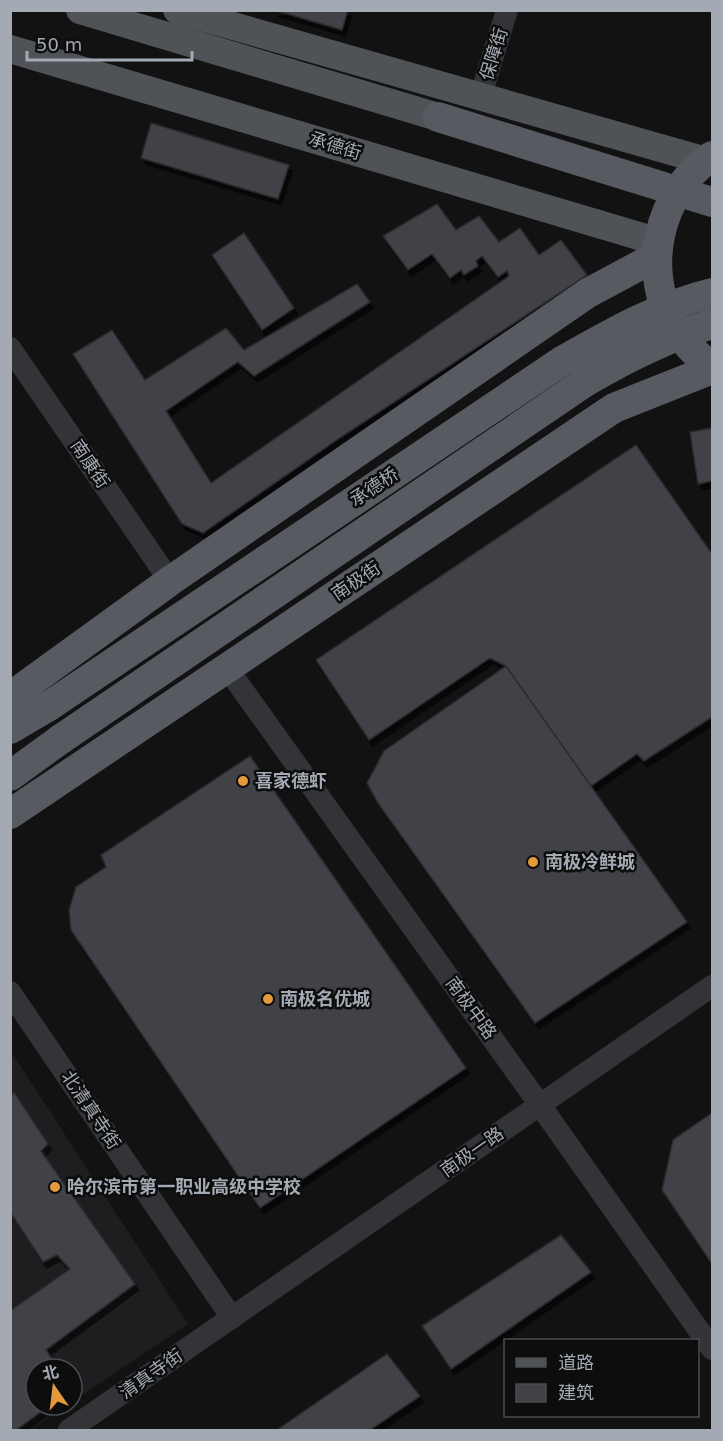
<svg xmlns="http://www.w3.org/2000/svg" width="723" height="1441" viewBox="0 0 723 1441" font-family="'DejaVu Sans','Noto Sans SC',sans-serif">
  <defs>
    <filter id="shadow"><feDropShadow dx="3.5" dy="6" stdDeviation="0" flood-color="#0009"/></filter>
  </defs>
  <rect width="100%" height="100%" fill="#121213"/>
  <!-- built -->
  <path fill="#1e1e20" d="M10 1050 188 1324 72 1402V1369H36V1405H67L30 1430H11Z"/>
  <!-- building -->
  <path fill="#414246" stroke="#2c2c2f" stroke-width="1.5" filter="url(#shadow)" d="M274 10H348L342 30Z
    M151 123 289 165 278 199 141 158Z
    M437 204 456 230 479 216 499 242 520 228 539 255 561 240 587 275 341 437 203 533 182 524 73 354 112 330 145 380 226 328 244 350 357 284 370 302 254 376 238 362 166 411 211 483 509 276 507 271 498 277 482 256 476 261 478 266 464 275 461 270 450 278 432 254 408 270 383 236Z
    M244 233 294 308 262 330 212 255Z
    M712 428V481L698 484 690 432Z
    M636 445 712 554V717L644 761 637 754 591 786 506 666 490 658 369 740 316 660Z
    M506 666 687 922 535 1023 378 803 367 783 384 751Z
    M250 756 466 1068 260 1208 71 930 69 910 76 887 106 867 101 855Z
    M14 1092 48 1144 41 1151 135 1284 46 1350 59 1369H36V1405H50L16 1430H13L10 1427V1311L70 1269 57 1255 43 1262 10 1212V1097Z
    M712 1113V1264L662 1190 673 1140Z
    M561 1235 591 1272 451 1369 422 1326Z
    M387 1354 420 1396 370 1430H277Z"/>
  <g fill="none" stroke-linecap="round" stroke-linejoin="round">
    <!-- tertiary -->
    <path stroke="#333438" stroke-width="22" d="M480 98 507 10
      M10 348 170 581
      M227 668 540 1105 712 1349
      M10 992 232 1318
      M69 1430 712 986"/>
    <!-- primary -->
    <path stroke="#4f5257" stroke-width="28" d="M80 10 438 117
      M177 10 706 161
      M10 49 659 242"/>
    <!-- trunk -->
    <path stroke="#575a60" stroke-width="30" d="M712 156C657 193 641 272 675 328 685 344 698 356 712 368
      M10 697 170 581 588 293 657 256
      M10 729 49 706
      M10 776 61 739
      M10 814 614 408 712 369"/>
    <!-- trunk-bridge -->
    <path stroke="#575a60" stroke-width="30" d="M438 117 712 202
      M49 706 562 361C610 334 658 306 712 293
      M61 739 585 382C626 358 667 337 712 324"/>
  </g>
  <!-- markers -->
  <g fill="#e39a3a" stroke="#0d0d0e" stroke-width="2">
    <circle cx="243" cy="781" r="6"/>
    <circle cx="533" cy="862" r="6"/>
    <circle cx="268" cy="999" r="6"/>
    <circle cx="55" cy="1187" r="6"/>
  </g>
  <g text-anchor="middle" stroke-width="5" stroke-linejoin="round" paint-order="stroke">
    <!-- street labels -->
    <g font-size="18" fill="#a4aab3" stroke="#0d0d0e">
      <text transform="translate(494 54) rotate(-73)" y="6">保障街</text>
      <text transform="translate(335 146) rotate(17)" y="6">承德街</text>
      <text transform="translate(90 464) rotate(56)" y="6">南康街</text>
      <text transform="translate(374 487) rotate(-34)" y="6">承德桥</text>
      <text transform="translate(356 581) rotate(-34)" y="6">南极街</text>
      <text transform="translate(471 1008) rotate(54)" y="6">南极中路</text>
      <text transform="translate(91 1110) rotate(56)" y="6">北清真寺街</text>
      <text transform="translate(472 1152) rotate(-35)" y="6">南极一路</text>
      <text transform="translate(151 1374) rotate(-35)" y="6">清真寺街</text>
    </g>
    <!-- poi labels -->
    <g font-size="18" font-weight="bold" fill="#a4aab3" stroke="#0d0d0e" text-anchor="start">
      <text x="255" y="787">喜家德虾</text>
      <text x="545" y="868">南极冷鲜城</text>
      <text x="280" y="1005">南极名优城</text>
      <text x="67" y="1193">哈尔滨市第一职业高级中学校</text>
    </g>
  </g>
  <!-- border -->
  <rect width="723" height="1441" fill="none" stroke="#a4aab3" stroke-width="24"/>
  <!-- legend -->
  <rect x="504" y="1339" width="195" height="78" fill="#0d0d0e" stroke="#494c50" stroke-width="1.5"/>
  <rect x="516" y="1358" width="30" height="9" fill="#4f5257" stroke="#494c50" stroke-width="1.5"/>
  <text x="558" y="1369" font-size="18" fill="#a4aab3">道路</text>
  <rect x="516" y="1384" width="30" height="18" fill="#414246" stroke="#494c50" stroke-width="1.5"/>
  <text x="558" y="1399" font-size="18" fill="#a4aab3">建筑</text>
  <!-- north arrow -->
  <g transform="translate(54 1387) rotate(346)"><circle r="28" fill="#0d0d0e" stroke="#494c50" stroke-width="1.5"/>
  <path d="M0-4.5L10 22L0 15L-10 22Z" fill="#e39a3a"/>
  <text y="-9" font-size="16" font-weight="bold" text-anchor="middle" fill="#a4aab3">北</text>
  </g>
  <!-- scale -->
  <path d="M27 51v9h165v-9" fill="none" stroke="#a4aab3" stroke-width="3"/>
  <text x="36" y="51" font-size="18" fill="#a4aab3" stroke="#0d0d0e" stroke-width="4.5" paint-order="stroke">50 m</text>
</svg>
